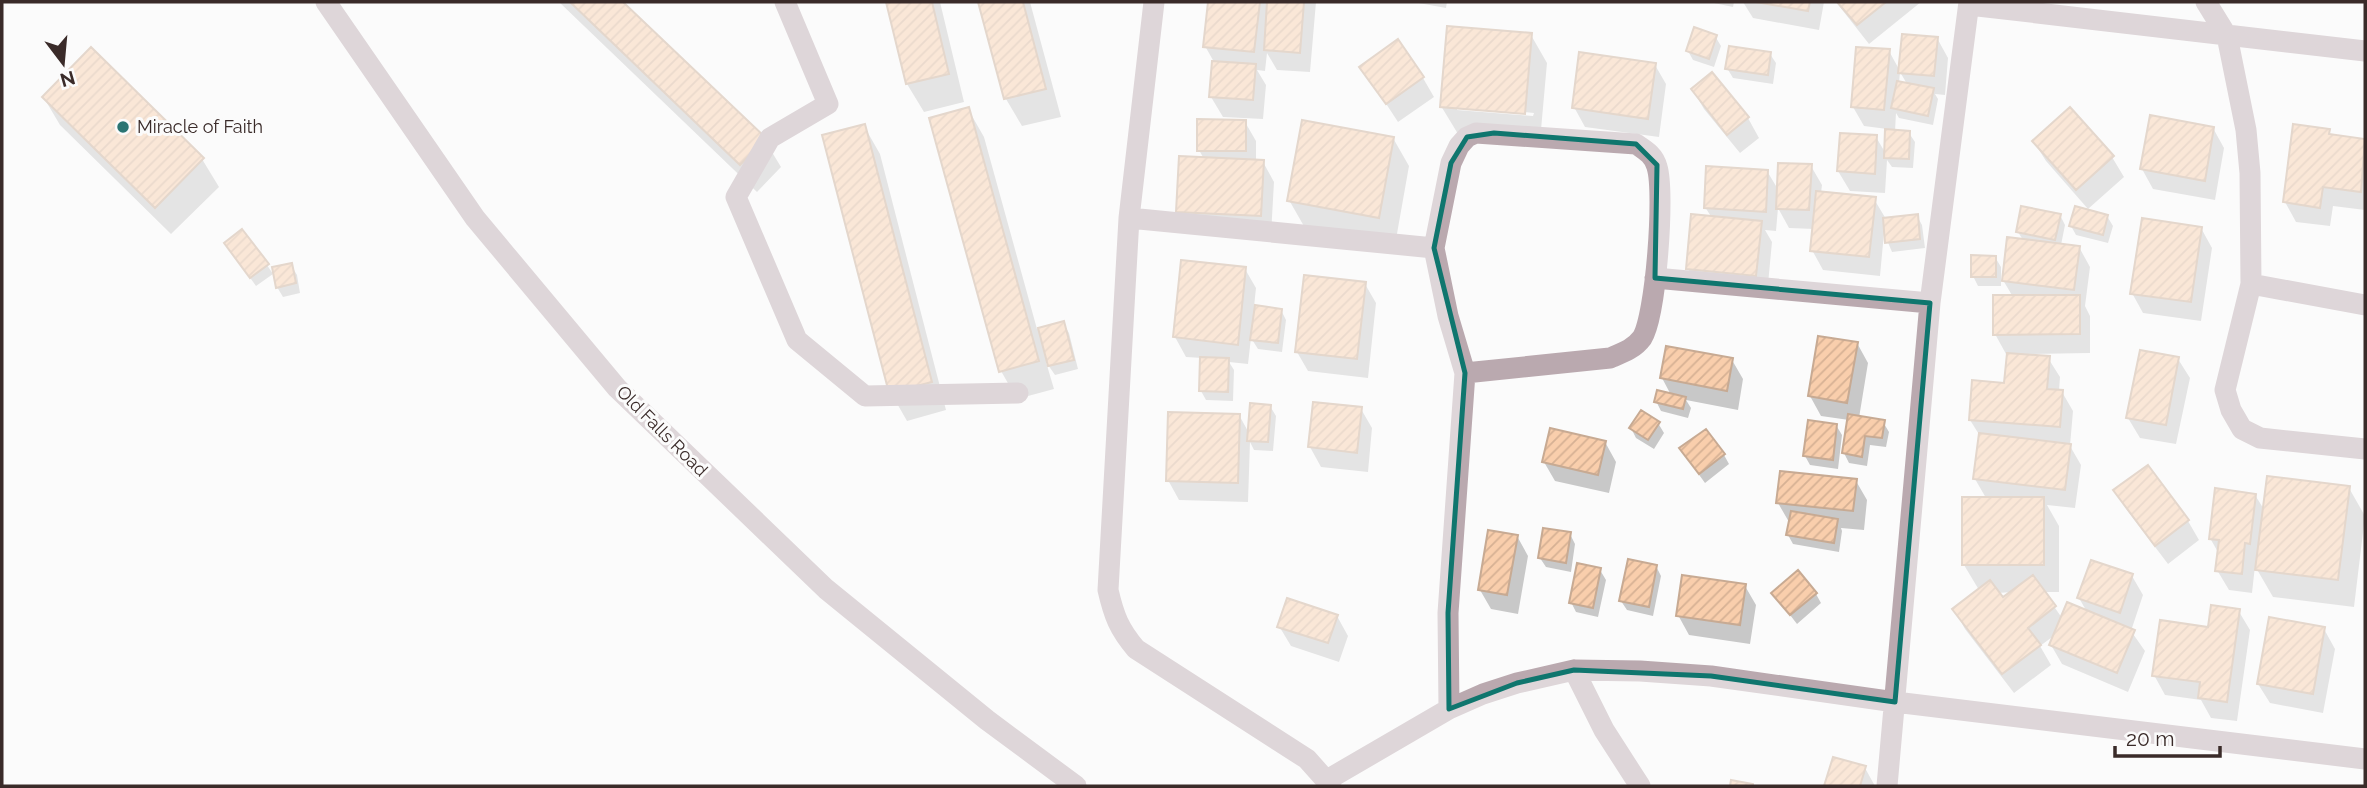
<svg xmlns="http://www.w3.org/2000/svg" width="2367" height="788" viewBox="0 0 2367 788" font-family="Raleway,sans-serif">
  <defs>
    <pattern id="building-hatch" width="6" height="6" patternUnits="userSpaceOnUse" patternTransform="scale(1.75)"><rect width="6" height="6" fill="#f9ceac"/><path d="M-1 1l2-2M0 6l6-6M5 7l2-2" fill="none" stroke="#d6b194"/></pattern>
  </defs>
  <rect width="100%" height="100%" fill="#fbfbfb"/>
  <!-- shadow -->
  <path fill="#0003" fill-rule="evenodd" d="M559 2H621L764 139 781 167 757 192Z
    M888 2H940L964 102 924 112 907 84Z
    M980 2H1030L1061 117 1022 126 1006 99Z
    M1210 2H1316L1310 72 1277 70 1267 53 1265 71 1257 70 1266 85 1263 119 1223 117 1211 97 1214 62 1205 46Z
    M1413 2H1447L1446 8Z
    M1709 2H1734L1733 7Z
    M1743 2H1824L1819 30 1753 18Z
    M1836 2H1921L1869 44Z
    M1531 35 1547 63 1540 141 1458 134 1441 106ZM1457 106 1534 113 1533 116 1457 110Z
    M1715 36 1721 46 1714 67 1693 60 1688 51Z
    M1937 38 1948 58 1945 95 1935 94 1938 99 1933 125 1899 118 1896 113 1895 132 1909 133 1915 142 1913 168 1892 167 1887 160 1885 193 1850 191 1838 171 1876 137 1886 154 1887 129 1864 126 1853 107 1889 51 1900 71ZM1900 72 1907 84 1899 83Z
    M1770 54 1776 63 1773 84 1733 78 1727 68Z
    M1655 65 1666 84 1659 137 1585 127 1574 107Z
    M1362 67 1423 78 1434 97 1398 122Z
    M1712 74 1748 118 1759 138 1740 153 1704 109 1693 90Z
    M44 98 202 159 219 187 171 234 60 125Z
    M968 109 984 137 1037 329 1063 323 1069 333 1078 369 1055 375 1046 362 1054 389 1017 399 1001 371Z
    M1245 122 1256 141V162H1263L1274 182 1271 235 1189 231 1178 212 1204 159 1199 150Z
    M864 126 880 154 946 410 907 421 891 393Z
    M2213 128 2224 148 2215 200 2153 189 2142 169Z
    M2329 131 2332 137 2365 141V210L2333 206 2330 226 2296 222 2285 202Z
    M1393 138 1409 166 1395 245 1305 228 1289 200Z
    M2034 142 2112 157 2124 177 2088 209 2046 161Z
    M1811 166 1822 185 1821 193 1874 199 1886 219 1917 216 1922 225 1925 248 1892 252 1884 233 1880 276 1823 270 1812 250 1814 229 1789 228 1778 208 1776 231 1765 230 1772 242 1767 295 1699 288 1688 269 1712 218 1705 207 1767 171 1779 191Z
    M2060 215 2065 225 2061 245 2079 247 2090 267 2085 306 2090 316V353L2031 354V356L2048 358 2060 377 2059 391 2062 392 2073 411 2070 446 2081 465 2075 508 2047 505 2059 526V592H2044L2062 618 2087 612 2079 598 2132 576 2143 595 2131 631 2145 651 2128 692 2062 664 2051 645 2055 635 2040 646 2051 665 2014 693 1965 629 1954 609 1979 590 1964 565 1986 498 1975 479 1980 436 1970 420 2005 384 2008 354H2006L1995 334 2013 297 2003 280 2023 240 2018 232ZM2012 592 2003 599 1998 593Z
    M2107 216 2113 226 2108 243 2076 235 2071 226Z
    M2201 228 2212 248 2201 321 2143 313 2132 293Z
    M226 244 267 265 273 274 256 286Z
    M1995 257 2001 267V286H1978L1973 276Z
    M291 265 297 275 300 293 283 297 277 287Z
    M1245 269 1256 288 1254 307 1281 310 1286 320 1282 352 1258 349 1251 338 1248 364 1229 362 1234 370 1233 401 1206 400 1201 391 1202 358 1186 357 1175 337Z
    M1365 284 1376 303 1368 378 1308 371 1297 352Z
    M1857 343 1868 363 1859 418 1883 422 1889 432 1886 447 1870 445 1867 466 1849 463 1844 453 1849 420 1821 416 1810 396Z
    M2178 359 2190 378 2176 444 2140 438 2128 418Z
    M1732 360 1743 379 1738 410 1686 400 1691 408 1688 418 1661 411 1656 401 1671 395 1662 378Z
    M1270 406 1276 416 1273 451 1254 450 1250 442 1248 502 1179 500 1168 480 1239 415 1249 433Z
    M1361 409 1372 428 1368 472 1321 467 1310 447Z
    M1658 423 1664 433 1654 449 1636 438 1631 428Z
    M1836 425 1842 435 1838 469 1810 465 1805 456Z
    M1605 442 1616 462 1609 493 1555 481 1544 462Z
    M1724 455 1729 464 1705 483 1687 458Z
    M2147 467 2188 521 2199 540 2168 564 2127 510 2116 491Z
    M1856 481 1867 500 1864 530 1841 528 1842 531 1839 552 1793 544 1788 535 1789 522 1778 503Z
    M2349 488 2365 516 2354 607 2273 597 2255 566 2252 593 2229 590 2217 570 2219 554 2210 538 2255 495 2265 511Z
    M1570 534 1575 544 1571 572 1546 567 1540 558Z
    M1517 536 1528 556 1518 614 1491 609 1480 590Z
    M1656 566 1661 576 1653 616 1627 610 1621 601Z
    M1600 570 1606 580 1598 617 1576 612 1571 602Z
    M1745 586 1756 605 1750 644 1689 635 1678 615Z
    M1773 593 1816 594 1821 603 1797 624Z
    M2238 610 2250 630 2237 721 2211 718 2201 700 2165 695 2154 675 2210 629Z
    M1337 616 1348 636 1339 662 1291 646 1279 626Z
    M2324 629 2335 649 2323 713 2270 703 2258 684Z
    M1834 759 1865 768 1875 786H1826Z"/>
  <!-- building -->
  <path fill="url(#building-hatch)" stroke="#c7aa93" stroke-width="2" d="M570 2H623L766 138 740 165Z
    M886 2H932L949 74 906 84Z
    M978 2H1023L1046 89 1004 99Z
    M1208 2H1260L1254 52 1203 47Z
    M1267 2H1304L1300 53 1264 50Z
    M1756 2H1810L1808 11Z
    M1837 2H1886L1857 25Z
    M1447 26 1532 33 1525 114 1440 107Z
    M1694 27 1717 35 1709 59 1686 51Z
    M1902 34 1938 37 1934 76 1898 73Z
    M1398 39 1424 77 1386 104 1359 67Z
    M1729 46 1771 52 1768 75 1725 69Z
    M91 47 204 158 155 208 42 97Z
    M1856 47 1890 49 1884 110 1851 107Z
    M1579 52 1656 63 1648 119 1572 108Z
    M1212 61 1256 64 1253 100 1209 97Z
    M1712 72 1749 117 1727 135 1691 89Z
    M1897 81 1934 88 1928 116 1891 108Z
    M969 107 1039 361 999 372 929 118Z
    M2070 107 2114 156 2076 190 2032 141Z
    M2150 115 2214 127 2205 181 2140 169Z
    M1197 119 1246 120V151H1197Z
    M1302 120 1394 137 1379 218 1287 201Z
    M865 124 932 382 889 393 822 135Z
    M2293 124 2330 129 2329 134 2365 139 2361 192 2323 187 2320 208 2283 202Z
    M1885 129 1910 131 1909 159 1884 158Z
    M1840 133 1877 135 1875 174 1837 171Z
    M1179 156 1264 160 1261 216 1176 212Z
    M1778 163 1812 164 1809 210 1776 209Z
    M1706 166 1768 170 1766 212 1704 208Z
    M1816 191 1876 197 1869 257 1810 251Z
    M2021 206 2061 214 2055 240 2016 232Z
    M2075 206 2108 215 2103 235 2069 226Z
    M1691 214 1762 221 1756 276 1686 269Z
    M1918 214 1920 239 1885 243 1883 218Z
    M2142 218 2202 227 2191 302 2130 294Z
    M242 229 269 264 250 278 224 243Z
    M2007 237 2080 246 2074 290 2002 281Z
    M1971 255 1996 256V277H1971Z
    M1181 260 1246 267 1238 345 1173 337Z
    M292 263 296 283 276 288 272 267Z
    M1304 275 1366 282 1357 359 1295 352Z
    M1993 295H2080V334L1993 335Z
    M1255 305 1282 309 1278 343 1250 340Z
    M1064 321 1074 360 1048 366 1038 328Z
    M1818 336 1858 342 1847 403 1808 396Z
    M1666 346 1733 358 1727 391 1660 378Z
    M2140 350 2179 357 2166 425 2126 418Z
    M2007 353 2050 356 2047 389 2063 390 2060 427 1969 420 1972 380 2004 383Z
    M1200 357 1229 358 1228 392 1199 391Z
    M1657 390 1686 397 1683 409 1654 402Z
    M1313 402 1362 407 1357 453 1308 447Z
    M1250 403 1271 405 1268 442 1247 441Z
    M1641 410 1660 422 1648 440 1629 428Z
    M1168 412 1240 414 1238 483 1166 481Z
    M1848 414 1885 420 1882 438 1865 436 1862 457 1842 453Z
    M1808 420 1837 424 1833 460 1803 456Z
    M1550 428 1606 441 1598 475 1542 462Z
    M1706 429 1725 454 1699 474 1679 448Z
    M1979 433 2071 444 2065 490 1973 479Z
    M2148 465 2189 520 2155 546 2113 490Z
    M1780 471 1857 479 1853 511 1776 503Z
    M2267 476 2350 486 2338 580 2255 570Z
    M2215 488 2256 494 2250 544 2245 543 2242 574 2215 571 2219 540 2209 539Z
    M1962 497H2044V565H1962Z
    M1791 511 1838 519 1834 543 1786 535Z
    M1543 528 1571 532 1566 563 1538 558Z
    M1488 530 1518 535 1507 595 1478 590Z
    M1628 559 1657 565 1649 607 1619 601Z
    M2091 560 2133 574 2120 613 2077 598Z
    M1577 563 1601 568 1593 608 1569 603Z
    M1798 570 1817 593 1790 615 1771 593Z
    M1682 575 1746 584 1740 625 1676 616Z
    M2033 575 2056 606 2028 628 2041 645 2002 674 1952 609 1990 580 2003 597Z
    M1287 598 1338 615 1328 643 1277 627Z
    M2067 602 2135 630 2117 673 2049 645Z
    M2211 605 2240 609 2227 702 2198 698 2200 682 2152 676 2160 620 2208 627Z
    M2269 617 2325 627 2313 694 2257 684Z
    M1833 757 1866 766 1860 786H1824Z
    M1731 780 1753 784V786H1730Z"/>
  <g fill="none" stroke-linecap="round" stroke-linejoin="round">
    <!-- minor -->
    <path stroke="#baa9af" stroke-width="21" d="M326 2 475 218 617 388 826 589 987 720 1076 786
      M785 2 828 104 770 138 736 197 797 340 865 396 1018 393
      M1154 2 1129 218 1108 590C1114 616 1119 629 1136 649L1307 759 1331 786
      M2206 2 2227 36 2246 130 2250 173 2251 284 2225 390 2231 410 2242 429 2260 438 2365 449
      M1969 5 2365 51
      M1476 133 1636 144C1645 150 1654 155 1657 167 1665 192 1656 316 1642 338 1634 349 1622 353 1610 358L1465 373 1448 316 1434 248 1451 163 1459 146 1467 137Z
      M1129 218 1434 248
      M1655 278 1930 303
      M2251 284 2365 305
      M1574 670 1604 730 1640 786
      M1449 709 1448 613 1465 373
      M1327 780 1449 709 1483 694 1517 683 1574 670 1640 671 1711 676 1895 702 2365 759
      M1887 786 1930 303 1969 2"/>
  </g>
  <!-- marked area -->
  <path d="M0 0H2367V788H0ZM1494 133 1636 144 1657 165 1655 278 1930 303 1895 702 1711 676 1574 670 1517 683 1449 709 1448 613 1465 373 1434 248 1451 163 1467 137Z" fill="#fbfbfb" fill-opacity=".55" fill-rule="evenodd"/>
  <path fill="none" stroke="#0f766e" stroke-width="5" stroke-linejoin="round" d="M1494 133 1636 144 1657 165 1655 278 1930 303 1895 702 1711 676 1574 670 1517 683 1449 709 1448 613 1465 373 1434 248 1451 163 1467 137Z"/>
  <!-- markers -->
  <circle fill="#2b7573" stroke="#fbfbfb" stroke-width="2.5" cx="123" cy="127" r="7"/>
  <g text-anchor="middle" stroke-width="6" stroke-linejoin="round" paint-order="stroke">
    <!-- poi labels -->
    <g font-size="18" fill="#3a2b29" stroke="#fbfbfb" text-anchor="start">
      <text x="137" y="133">Miracle of Faith</text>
    </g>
    <!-- street labels -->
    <g font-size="18" fill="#3a2b29" stroke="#fbfbfb">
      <text transform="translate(662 431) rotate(45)" y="6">Old Falls Road</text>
    </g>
  </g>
  <!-- border -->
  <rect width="2367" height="788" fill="none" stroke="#3a2b29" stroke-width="7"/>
  <!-- north arrow -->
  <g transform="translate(63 63) rotate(164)" stroke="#fbfbfb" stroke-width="5" paint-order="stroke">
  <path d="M0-5L12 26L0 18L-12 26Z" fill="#3a2b29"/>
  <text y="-10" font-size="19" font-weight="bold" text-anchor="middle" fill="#3a2b29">N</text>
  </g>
  <!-- scale -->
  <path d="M2115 746v10h105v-10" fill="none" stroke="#3a2b29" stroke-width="3.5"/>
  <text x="2126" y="746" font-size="21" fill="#3a2b29" stroke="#fbfbfb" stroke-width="5" paint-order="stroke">20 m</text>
</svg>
